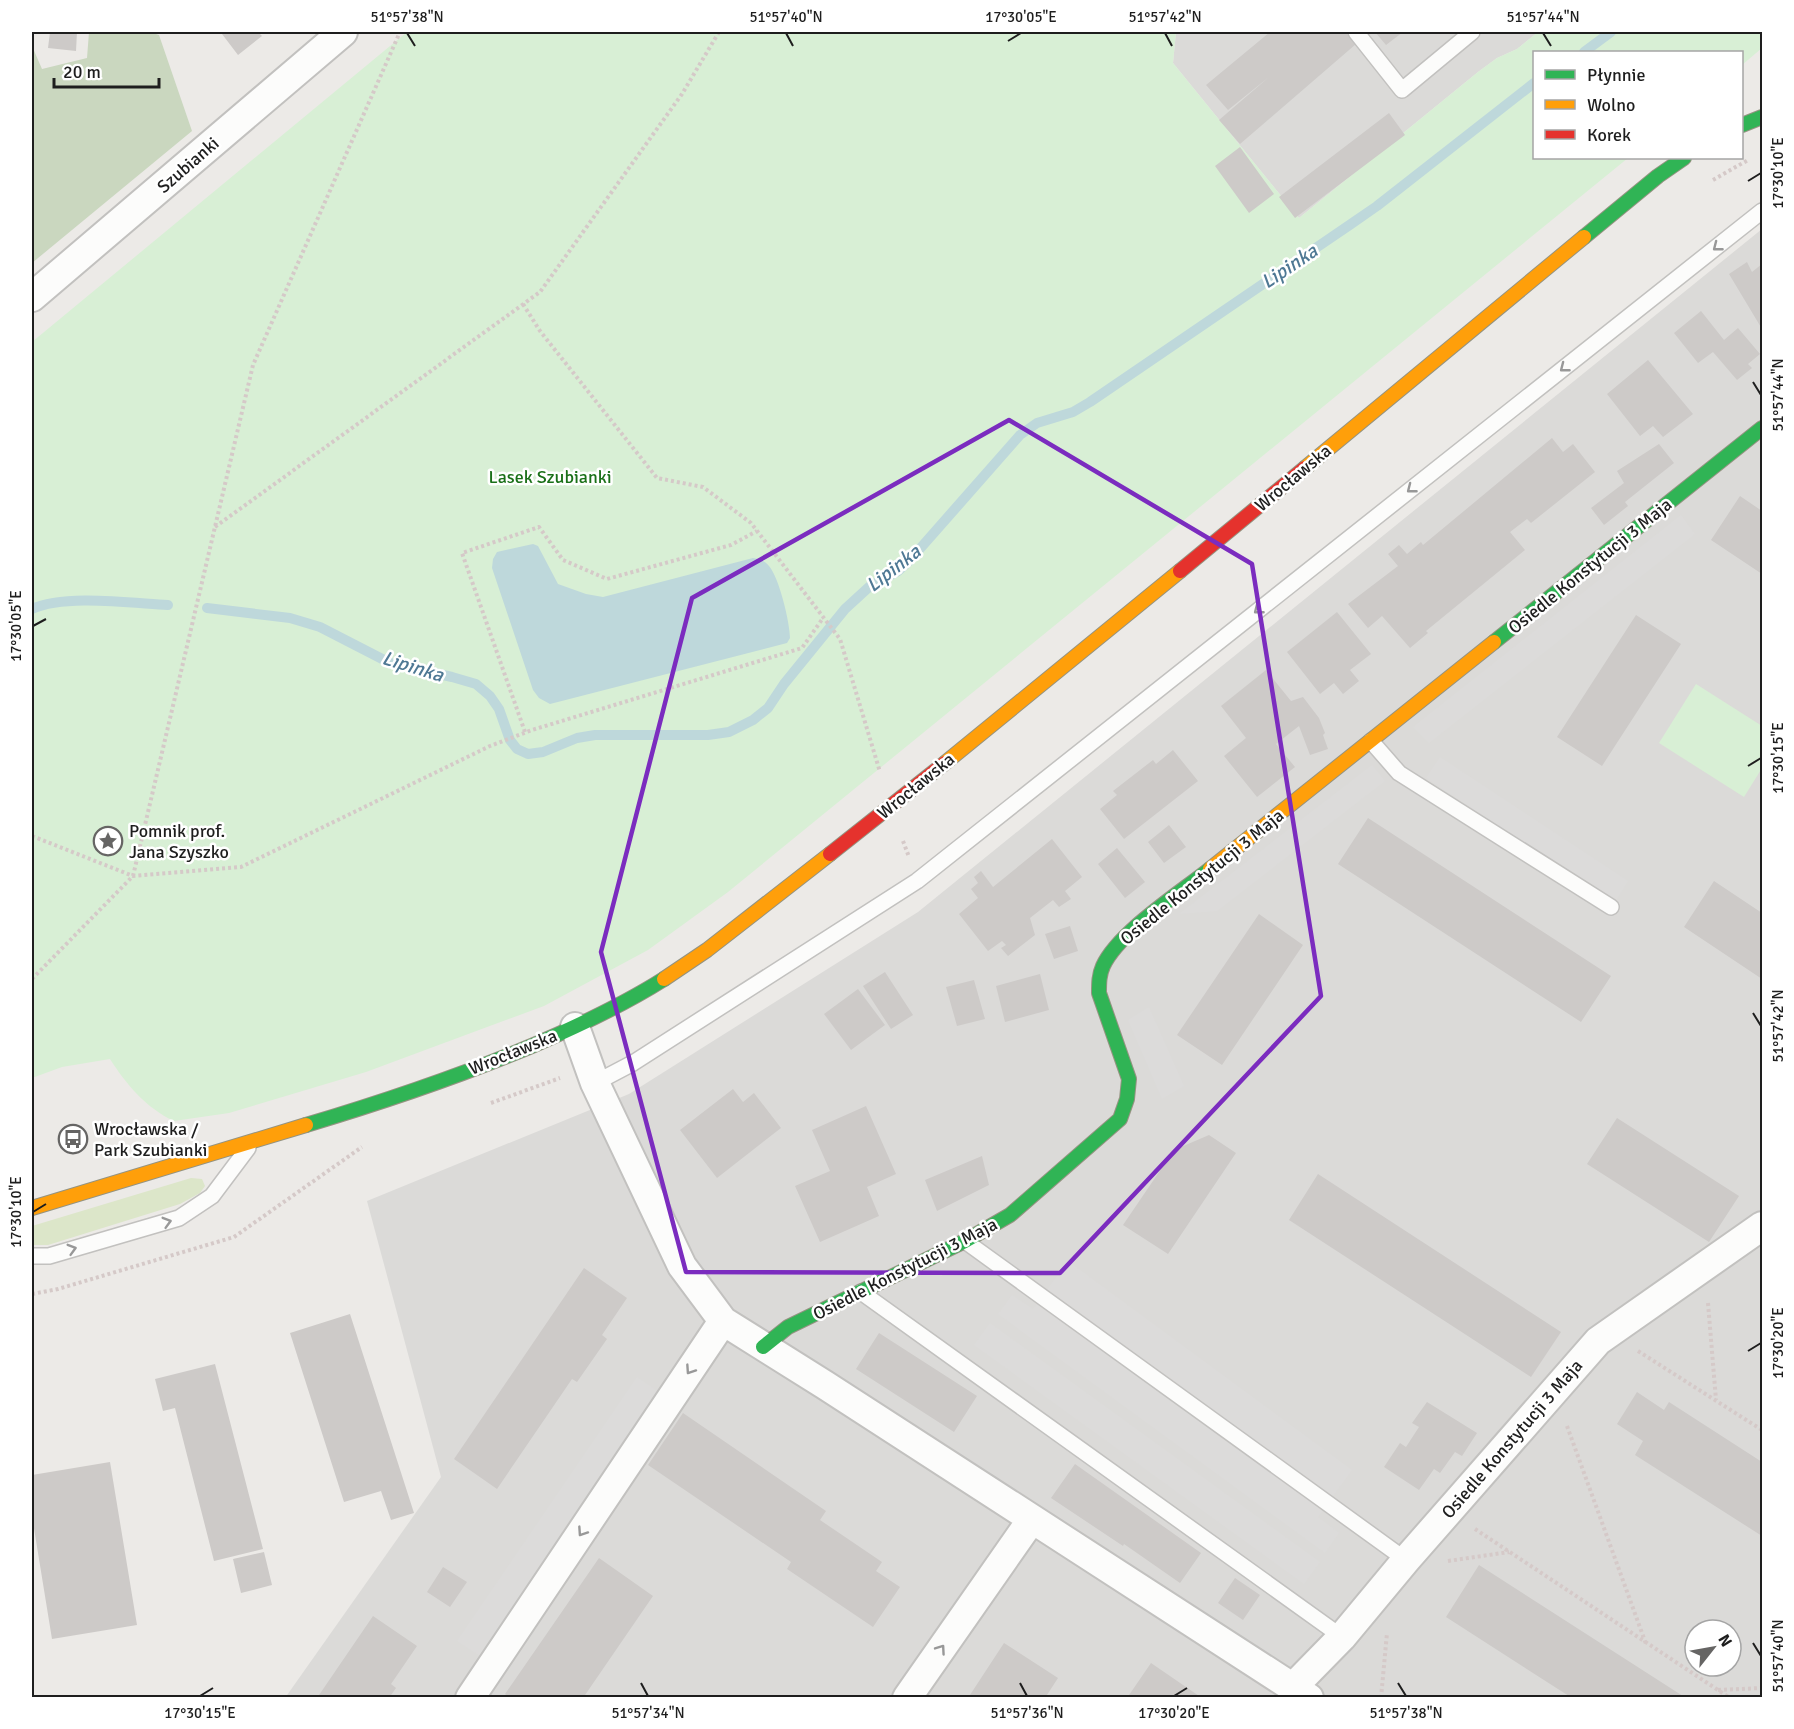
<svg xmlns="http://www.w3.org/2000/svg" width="1794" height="1729" viewBox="0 0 1794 1729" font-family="Signika,sans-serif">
  <rect width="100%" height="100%" fill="#eceae7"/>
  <!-- residential -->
  <path fill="#dbdad8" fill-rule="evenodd" d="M1176 32H1538L1517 49 1497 58 1478 72 1299 218 1173 63Z
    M1762 229V1697L285 1698 441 1477 367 1201 629 1094 918 912ZM1695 1630H1731V1666H1695Z"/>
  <!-- grass -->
  <path fill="#dce6c9" d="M191 1178 202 1179 205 1186 200 1193 180 1204 48 1245H32V1226Z"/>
  <!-- forest -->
  <path fill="#cad7bf" d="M89 32H150L159 35 192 131 32 263V46L42 69 87 58Z"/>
  <!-- park -->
  <path fill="#d8efd5" d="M407 32H1176L1173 63 1299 218 1478 72 1497 58 1517 49 1538 32H1762V48L1742 65V52H1534V158H1628L728 892 648 950 544 1006 366 1072 229 1113 174 1121C146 1108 126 1084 110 1059L62 1067 32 1078V342Z
    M1696 684 1762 726V768L1744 797 1659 743Z"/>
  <!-- parking -->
  <path fill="#dcdbda" d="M1681 515 1695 534 1429 743 1413 727Z
    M1440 757 1628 881 1615 902 1426 778Z
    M1372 765 1385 781 1217 911 1179 914Z
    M1149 1007 1184 1086 1162 1099 1128 1020Z
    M1068 1261 1352 1470 1318 1517 1339 1533 1325 1553 998 1314 1012 1295 1033 1309Z
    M990 1323 1320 1562 1304 1584 974 1345Z
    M637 1377 660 1393 480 1656 457 1641Z"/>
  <!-- water -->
  <path fill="#bed8db" d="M533 544 538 546 558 584 586 594 603 597 753 558C759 559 765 561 769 566 779 577 790 623 790 638L787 643 550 704 539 698 533 690 492 568 493 559 497 552Z"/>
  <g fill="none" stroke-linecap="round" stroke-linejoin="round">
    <!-- stream -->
    <path stroke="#bed8db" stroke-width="10" d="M1584 52 1611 32
      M207 608 290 618 320 627 390 663 452 677 476 684 490 696 499 709 510 740 517 749 528 754 543 752 577 738 595 735H708L729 732 753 720 768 708 784 684 845 609 869 587 898 571 910 560 1020 435 1037 423 1073 412 1090 402 1351 224 1377 206 1534 83
      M32 609C64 594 131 603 168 605"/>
  </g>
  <!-- building -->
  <path fill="#cdcac8" d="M50 32H77L76 51 48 48Z
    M226 32H258L262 36 238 55 222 34Z
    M1270 32H1345L1356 44 1240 144 1219 120 1269 77 1228 110 1206 85Z
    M1375 32H1403L1386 45Z
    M1389 113 1405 135 1295 218 1279 197Z
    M1240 147 1274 194 1249 213 1215 166Z
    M1747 262 1752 272 1762 264V329L1729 274Z
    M1701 311 1724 340 1738 328 1760 354 1748 364 1752 368 1737 380 1713 352 1698 363 1674 333Z
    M1648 360 1693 414 1663 437 1653 426 1640 436 1607 394Z
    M1552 438 1563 452 1573 444 1595 472 1531 523 1527 519 1510 532 1525 550 1426 631 1428 633 1410 648 1382 616 1368 628 1348 604 1398 566 1388 554 1399 545 1407 554 1421 542 1423 545Z
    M1659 444 1674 463 1625 502 1628 506 1604 525 1591 508 1624 483 1617 471Z
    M1740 496 1762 511V574L1711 540Z
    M1337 612 1371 654 1350 670 1359 681 1343 694 1334 683 1320 694 1287 652Z
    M1636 615 1681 644 1602 766 1557 737Z
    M1266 670 1291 701 1303 697 1319 718 1325 733 1323 735 1328 749 1310 755 1299 726 1276 744 1295 767 1257 797 1224 756 1246 738 1221 706Z
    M1173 750 1198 781 1124 839 1100 809 1117 795 1113 791 1153 760 1156 764Z
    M1368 818 1611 976 1581 1022 1338 864Z
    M1169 825 1186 847 1164 863 1148 842Z
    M1052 839 1082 877 1065 891 1071 899 1059 907 1053 900 1030 918 1035 935 1008 956 1001 948 1006 945 1002 941 988 951 959 914 978 898 971 889 978 883 974 877 981 871 993 887Z
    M1117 848 1145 882 1125 898 1098 864Z
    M1714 881 1762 913V979L1684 927Z
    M1259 914 1303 945 1222 1065 1177 1035Z
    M1070 926 1078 951 1054 959 1045 934Z
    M885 972 913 1015 891 1029 863 986Z
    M1040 974 1049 1010 1005 1022 996 986Z
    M974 980 985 1019 957 1026 946 987Z
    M858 989 885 1025 851 1050 824 1014Z
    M733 1089 743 1102 754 1093 781 1128 717 1178 680 1130Z
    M866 1106 896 1174 867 1187 879 1216 820 1242 795 1186 830 1171 812 1130Z
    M1617 1118 1739 1196 1709 1242 1587 1164Z
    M1209 1135 1236 1153 1168 1254 1123 1225 1174 1150Z
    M982 1156 989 1185 937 1211 925 1180Z
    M1318 1174 1561 1332 1531 1377 1289 1220Z
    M584 1268 627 1298 602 1335 607 1339 577 1382 572 1379 497 1489 454 1459Z
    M350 1314 414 1513 391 1520 381 1491 344 1502 290 1333Z
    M879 1333 977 1396 954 1432 856 1369Z
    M215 1364 263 1549 214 1561 175 1408 163 1411 155 1379Z
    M1637 1392 1664 1410 1669 1402 1762 1462V1536L1635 1455 1643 1441 1617 1424Z
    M1427 1402 1477 1433 1462 1456 1455 1452 1440 1473 1434 1469 1419 1490 1384 1467 1400 1443 1406 1447 1419 1427 1412 1423Z
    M683 1413 826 1511 820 1520 882 1562 876 1571 900 1587 873 1627 787 1569 791 1562 648 1465Z
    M110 1462 137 1625 52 1639 32 1516V1475Z
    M1075 1464 1201 1553 1180 1583 1124 1544 1123 1546 1051 1498Z
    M264 1552 272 1585 241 1593 233 1559Z
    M599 1558 653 1596 583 1698H510L505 1694Z
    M1479 1565 1686 1698H1572L1446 1617Z
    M443 1567 467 1582 450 1607 427 1592Z
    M1235 1578 1260 1595 1243 1620 1218 1603Z
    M373 1616 417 1646 391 1684 396 1688 389 1698H317Z
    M1004 1643 1058 1678 1045 1698H968Z
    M1151 1663 1202 1698H1127Z"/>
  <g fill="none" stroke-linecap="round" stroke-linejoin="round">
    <!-- lane casing -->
    <g stroke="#c2c1bf" stroke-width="18">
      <path id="lane" d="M1356 32 1402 90 1472 32
        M1371 741 1399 773 1611 907
        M595 1083 633 1063 917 881 1762 211
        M965 1241 1406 1560
        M32 1256H49L179 1218 212 1196 248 1148
        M861 1292 1342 1637"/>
    </g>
    <!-- street casing -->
    <g stroke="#c2c1bf" stroke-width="32">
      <path id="street" d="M32 297 343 32
        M575 1027 595 1083 682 1266 723 1321 825 1385 1309 1698
        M1293 1687 1342 1637 1406 1560 1598 1341 1762 1226
        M470 1698 723 1321
        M907 1698 1032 1519"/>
    </g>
    <!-- fast casing -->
    <g stroke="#949381" stroke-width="16">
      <path id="fast" d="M1742 125 1762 117
        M1584 237 1658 176 1684 158
        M1494 642 1762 428
        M306 1125C383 1102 460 1076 534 1045 578 1026 623 1005 664 979
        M763 1347 788 1327 965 1241 1010 1215 1120 1119 1127 1099 1129 1079 1099 993C1099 983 1099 975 1103 966 1119 932 1180 893 1210 869"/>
    </g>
    <!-- slow casing -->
    <g stroke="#949381" stroke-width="16">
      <path id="slow" d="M1305 468 1584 237
        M945 763 1180 571
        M1210 869 1494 642
        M664 979 707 950 830 854
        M32 1208 306 1125"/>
    </g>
    <!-- jam casing -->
    <g stroke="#949381" stroke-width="16">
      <path id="jam" d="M1180 571 1305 468
        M830 854 945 763"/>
    </g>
    <!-- path -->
    <path stroke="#d5c9c8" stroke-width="4" stroke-dasharray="3 3" stroke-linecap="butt" d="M1713 180 1748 160
      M523 304 540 331 657 478 703 487 751 523 840 639 880 772
      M215 527 540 292 682 94 719 32
      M525 732 462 553 539 527 563 560 607 579 731 545 757 531
      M32 836 133 876 241 867 490 746 532 730 802 648 823 618
      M903 841 909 857
      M32 979 133 876 253 365 400 32
      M491 1103 560 1078
      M32 1294 58 1289 234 1237 362 1147
      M1708 1303 1716 1400
      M1638 1351 1762 1430
      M1567 1426 1646 1644
      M1475 1529 1730 1698
      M1448 1561 1509 1552
      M1718 1690 1762 1688
      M1381 1698 1387 1633"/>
    <!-- lane -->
    <use href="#lane" stroke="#fcfcfb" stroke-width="15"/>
    <!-- street -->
    <use href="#street" stroke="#fcfcfb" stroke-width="28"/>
    <!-- fast -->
    <use href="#fast" stroke="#30b455" stroke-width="14"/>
    <!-- slow -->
    <use href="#slow" stroke="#ff9f0a" stroke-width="14"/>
    <!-- jam -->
    <use href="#jam" stroke="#e5322d" stroke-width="14"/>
  </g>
  <!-- one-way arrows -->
  <defs><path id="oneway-chevron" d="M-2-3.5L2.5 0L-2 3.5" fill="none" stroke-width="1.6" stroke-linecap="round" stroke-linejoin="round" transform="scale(1.5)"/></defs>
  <g stroke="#989898">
    <use href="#oneway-chevron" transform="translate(1717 247) rotate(142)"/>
    <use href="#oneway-chevron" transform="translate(1564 368) rotate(142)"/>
    <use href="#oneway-chevron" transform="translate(1411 489) rotate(142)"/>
    <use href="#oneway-chevron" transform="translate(1258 610) rotate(142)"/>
    <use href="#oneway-chevron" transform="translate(167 1222) rotate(-16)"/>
    <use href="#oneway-chevron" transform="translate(72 1249) rotate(-16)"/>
    <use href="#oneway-chevron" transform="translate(690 1370) rotate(124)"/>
    <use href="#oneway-chevron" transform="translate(582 1532) rotate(124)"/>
    <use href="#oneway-chevron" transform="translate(941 1649) rotate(-55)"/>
  </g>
  <!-- marked area -->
  <path fill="none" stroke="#7b2cbf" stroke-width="4.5" stroke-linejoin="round" d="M1009 420 1252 564 1321 996 1060 1273 686 1272 601 952 692 598Z"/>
  <!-- ticks -->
  <path fill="none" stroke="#1e1e1e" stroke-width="2" d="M407 33 415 46M786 33 793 46M1165 33 1172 46M1543 33 1551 46M1008 41 1021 33M1748 181 1761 173M1753 382 1761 395M33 626 46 619M1748 766 1761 758M1753 1013 1761 1026M33 1212 46 1204M1748 1351 1761 1343M1753 1643 1761 1656M641 1683 648 1696M1020 1683 1027 1696M1398 1683 1406 1696M200 1696 213 1688M1174 1696 1187 1688"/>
  <!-- icons -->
  <defs>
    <g id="sight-ring" transform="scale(1.5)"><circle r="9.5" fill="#fff" stroke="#666564" stroke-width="1.5"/><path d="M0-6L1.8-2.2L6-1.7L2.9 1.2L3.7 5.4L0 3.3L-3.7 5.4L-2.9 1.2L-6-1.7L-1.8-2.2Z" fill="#666564"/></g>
    <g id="bus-ring" transform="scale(1.5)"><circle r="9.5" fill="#fff" stroke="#666564" stroke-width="1.5"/><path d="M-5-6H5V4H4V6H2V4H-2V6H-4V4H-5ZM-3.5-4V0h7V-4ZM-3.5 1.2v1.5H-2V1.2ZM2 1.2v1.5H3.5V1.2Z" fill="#666564"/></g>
  </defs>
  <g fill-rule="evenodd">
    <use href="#sight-ring" x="108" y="841"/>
    <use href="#bus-ring" x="73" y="1139"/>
  </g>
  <g text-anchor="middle" stroke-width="5" stroke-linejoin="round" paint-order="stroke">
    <!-- street labels -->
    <g font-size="18" fill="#1e1e1e" stroke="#fff">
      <text transform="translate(188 165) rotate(-41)" y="6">Szubianki</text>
      <text transform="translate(1293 478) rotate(-40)" y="6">Wrocławska</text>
      <text transform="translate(1590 566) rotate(-39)" y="6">Osiedle Konstytucji 3 Maja</text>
      <text transform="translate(916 786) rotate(-39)" y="6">Wrocławska</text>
      <text transform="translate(1202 877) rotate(-39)" y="6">Osiedle Konstytucji 3 Maja</text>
      <text transform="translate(513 1052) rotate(-22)" y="6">Wrocławska</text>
      <text transform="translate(905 1269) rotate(-27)" y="6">Osiedle Konstytucji 3 Maja</text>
      <text transform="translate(1512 1439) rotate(-49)" y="6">Osiedle Konstytucji 3 Maja</text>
    </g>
    <!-- park labels -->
    <g font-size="18" fill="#1a7018" stroke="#fff">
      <text x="550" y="483">Lasek Szubianki</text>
    </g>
    <!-- poi labels -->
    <g font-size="18" fill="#1e1e1e" stroke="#fff" text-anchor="start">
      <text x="129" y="837">Pomnik prof.<tspan x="129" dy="21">Jana Szyszko</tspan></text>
      <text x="94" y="1135">Wrocławska /<tspan x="94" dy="21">Park Szubianki</tspan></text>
    </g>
    <!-- water labels -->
    <g font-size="20" font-style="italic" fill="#4e7894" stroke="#fff">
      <text transform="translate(1289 266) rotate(-34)" y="7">Lipinka</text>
      <text transform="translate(893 568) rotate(-38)" y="7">Lipinka</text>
      <text transform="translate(413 666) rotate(17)" y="7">Lipinka</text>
    </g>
  </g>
  <!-- border -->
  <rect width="1794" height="1729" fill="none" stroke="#ffffff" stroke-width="66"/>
  <!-- legend -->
  <rect x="1533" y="51" width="210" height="108" fill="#ffffff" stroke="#a5a5a5" stroke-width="1.5"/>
  <rect x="1545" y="70" width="30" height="9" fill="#30b455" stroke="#a5a5a5" stroke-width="1.5"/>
  <text x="1587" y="81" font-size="18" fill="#1e1e1e">Płynnie</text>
  <rect x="1545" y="100" width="30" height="9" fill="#ff9f0a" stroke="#a5a5a5" stroke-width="1.5"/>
  <text x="1587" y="111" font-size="18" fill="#1e1e1e">Wolno</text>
  <rect x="1545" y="130" width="30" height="9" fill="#e5322d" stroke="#a5a5a5" stroke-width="1.5"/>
  <text x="1587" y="141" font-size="18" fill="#1e1e1e">Korek</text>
  <!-- north arrow -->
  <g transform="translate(1713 1648) rotate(59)"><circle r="28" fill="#ffffff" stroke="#a5a5a5" stroke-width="1.5"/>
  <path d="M0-4.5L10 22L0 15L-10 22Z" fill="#666564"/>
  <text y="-9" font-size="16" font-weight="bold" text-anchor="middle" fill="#1e1e1e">N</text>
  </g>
  <!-- scale -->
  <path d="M54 78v9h105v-9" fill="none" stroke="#1e1e1e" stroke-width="3"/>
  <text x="63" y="78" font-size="18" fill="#1e1e1e" stroke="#ffffff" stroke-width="4.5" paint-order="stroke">20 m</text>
  <rect x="33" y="33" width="1728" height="1663" fill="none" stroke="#1e1e1e" stroke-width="2"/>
  <g font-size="15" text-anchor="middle" fill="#1e1e1e">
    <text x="407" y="22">51°57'38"N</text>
    <text x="786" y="22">51°57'40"N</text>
    <text x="1021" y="22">17°30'05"E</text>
    <text x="1165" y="22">51°57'42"N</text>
    <text x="1543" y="22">51°57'44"N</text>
    <text transform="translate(1778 173) rotate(-90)" y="5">17°30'10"E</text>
    <text transform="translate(1778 395) rotate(-90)" y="5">51°57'44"N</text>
    <text transform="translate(16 626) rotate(-90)" y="5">17°30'05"E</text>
    <text transform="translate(1778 758) rotate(-90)" y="5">17°30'15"E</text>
    <text transform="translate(1778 1026) rotate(-90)" y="5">51°57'42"N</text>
    <text transform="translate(16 1212) rotate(-90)" y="5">17°30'10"E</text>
    <text transform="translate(1778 1343) rotate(-90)" y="5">17°30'20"E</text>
    <text transform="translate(1778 1656) rotate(-90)" y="5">51°57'40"N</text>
    <text x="200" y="1718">17°30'15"E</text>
    <text x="648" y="1718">51°57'34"N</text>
    <text x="1027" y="1718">51°57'36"N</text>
    <text x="1174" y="1718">17°30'20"E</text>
    <text x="1406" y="1718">51°57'38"N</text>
  </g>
</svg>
